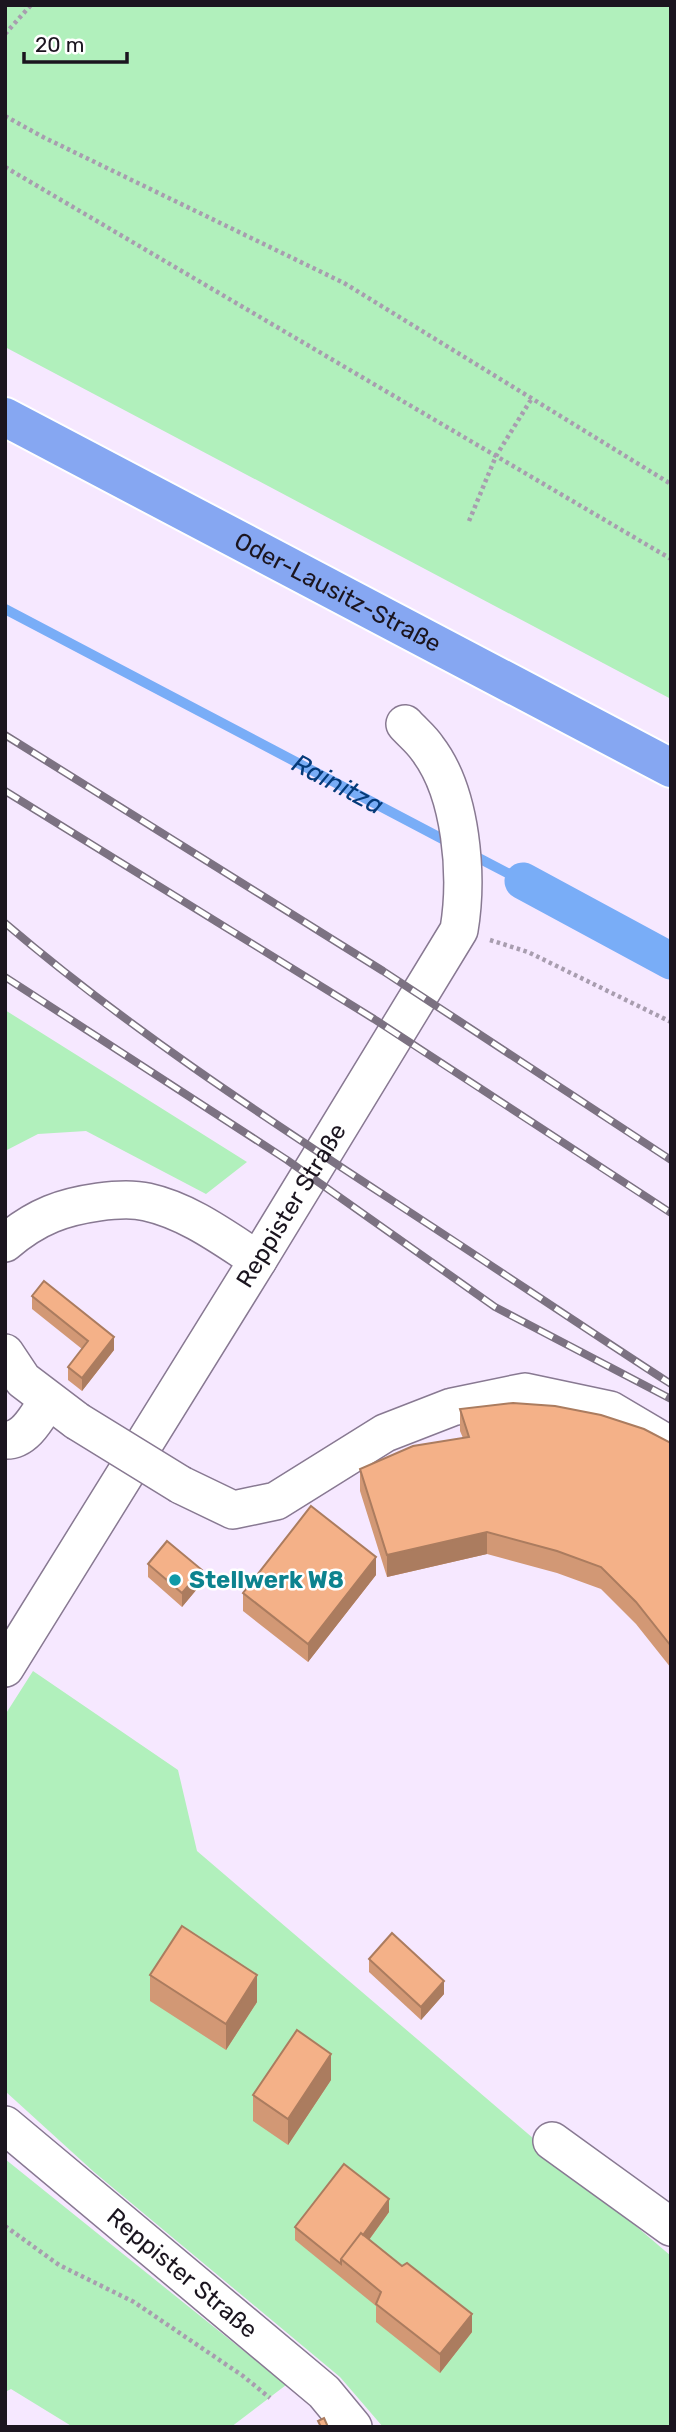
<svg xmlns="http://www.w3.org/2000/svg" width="676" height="2432" viewBox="0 0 676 2432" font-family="Rubik,sans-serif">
  <rect width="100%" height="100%" fill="#f6e8ff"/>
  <!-- green -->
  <path fill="#b1f0bc" d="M5 5H671V699L5 347Z
    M5 1010 247 1162 206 1194 86 1131 38 1134 5 1151Z
    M33 1671 178 1770 197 1851 671 2256V2427H383L340 2377 94 2172 5 2091V1715Z
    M5 2159 286 2385 231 2427H73L11 2389 5 2392Z"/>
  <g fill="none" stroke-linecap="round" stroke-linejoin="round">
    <!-- stream -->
    <g stroke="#79adf7" stroke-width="10">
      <path id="s1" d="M5 609 452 844"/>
      <path d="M469 853 523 881"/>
    </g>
    <!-- canal -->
    <path stroke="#79adf7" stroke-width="37" d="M523 881 671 961"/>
    <!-- minor casing -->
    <g stroke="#887992" stroke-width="40">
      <g id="minor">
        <path d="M5 1243C19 1231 34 1221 51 1214 75 1204 122 1196 147 1202 188 1211 224 1238 258 1260"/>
        <path d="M5 1353 23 1380 77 1421"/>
        <path d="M5 1440C26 1441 38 1415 48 1400"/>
        <path d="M181 1485 233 1510 276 1501 385 1433 452 1407 525 1392 610 1410 671 1446"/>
        <path id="s2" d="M5 1668 258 1260 459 930C468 876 462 793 427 748 421 739 412 732 405 724"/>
        <path id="s3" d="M5 2125 324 2392 353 2427"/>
        <path d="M552 2141 671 2227"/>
      </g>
    </g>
    <!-- highway casing -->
    <g stroke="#fff" stroke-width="42">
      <g id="highway">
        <path id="s4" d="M5 417 671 768"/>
      </g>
    </g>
    <!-- path -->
    <path stroke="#a89daf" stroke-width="4.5" stroke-dasharray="3.5 3.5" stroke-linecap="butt" d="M5 34 31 5
      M5 116 43 137 344 283 671 484
      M5 167 671 559
      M469 521 496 456 532 398
      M490 940 528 952 671 1022
      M5 2226 59 2265 134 2302 243 2376 270 2398"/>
    <!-- minor -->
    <use href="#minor" stroke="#fff" stroke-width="37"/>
    <!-- highway -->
    <use href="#highway" stroke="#86a7f2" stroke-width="38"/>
    <!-- rail casing -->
    <g stroke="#7c7282" stroke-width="8">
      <path id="rail" d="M5 735 383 971 671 1160
        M5 791 374 1019 671 1213
        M5 923C137 1036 283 1129 428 1224 509 1277 589 1331 671 1384
        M5 977 287 1160 495 1307 671 1399"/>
    </g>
    <!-- rail -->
    <use href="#rail" stroke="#fff" stroke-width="5" stroke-dasharray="16" stroke-linecap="butt"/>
    <!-- minor-bridge casing -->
    <g stroke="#887992" stroke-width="40" stroke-linecap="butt">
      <path id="minor-bridge" d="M77 1421 181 1485"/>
    </g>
    <!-- minor-bridge -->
    <use href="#minor-bridge" stroke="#fff" stroke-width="37"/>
  </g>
  <!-- wall -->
  <path fill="#d29875" d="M32 1296 114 1350 82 1391 68 1380V1367L82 1349 32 1309Z
    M460 1409 671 1443V1668L636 1624 601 1589 557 1573 487 1554 387 1577 360 1491V1469L463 1438 460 1431Z
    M148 1564 202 1583 182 1607 148 1577Z
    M376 1575 308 1662 243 1611V1593Z
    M369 1959 444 1994 421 2020 369 1972Z
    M150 1975 257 2002 226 2050 150 2001Z
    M331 2080 288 2145 253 2121V2095Z
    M389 2212 369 2240 472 2332 440 2373 376 2322V2306L295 2240V2227Z"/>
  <!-- shaded-wall -->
  <path fill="#ab7c5f" d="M114 1337V1350L82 1391V1378Z
    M487 1532V1554L387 1577V1555Z
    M376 1557V1575L308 1662V1644Z
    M202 1570V1583L182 1607V1593Z
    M257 1975V2002L226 2050V2024Z
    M444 1981V1994L421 2020V2007Z
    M331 2054V2080L288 2145V2119Z
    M389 2199V2212L350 2266 344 2261Z
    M472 2314V2332L440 2373V2354Z"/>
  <!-- building -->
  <path fill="#f4b188" stroke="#ab7c5f" stroke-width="2" d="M44 1281 114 1337 82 1378 68 1367 88 1341 32 1296Z
    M513 1403 555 1406 601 1415 644 1429 671 1443V1646L636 1602 601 1567 557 1551 487 1532 387 1555 360 1469 413 1446 469 1437 460 1409Z
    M311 1506 376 1557 308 1644 243 1593Z
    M167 1541 202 1570 182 1593 148 1564Z
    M182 1926 257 1975 226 2024 150 1975Z
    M392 1933 444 1981 421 2007 369 1959Z
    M297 2030 331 2054 288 2119 253 2095Z
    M344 2164 389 2199 363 2235 361 2233 341 2259V2264L295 2227Z
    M361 2233 402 2266 407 2263 472 2314 440 2354 376 2304 381 2292 341 2259Z
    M324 2418 328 2427H321L318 2421Z"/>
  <!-- markers -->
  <circle fill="#0f9aa8" stroke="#fff" stroke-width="2.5" cx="175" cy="1580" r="7"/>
  <g text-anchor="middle" stroke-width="5" stroke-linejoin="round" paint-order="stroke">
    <!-- street labels -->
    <g font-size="24" fill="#1b151f" stroke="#fff">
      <text dy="8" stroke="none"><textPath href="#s4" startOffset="376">Oder-Lausitz-Straße</textPath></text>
      <text dy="8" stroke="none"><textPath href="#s2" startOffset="544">Reppister Straße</textPath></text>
      <text dy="8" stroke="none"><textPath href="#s3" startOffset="231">Reppister Straße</textPath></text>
    </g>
    <!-- culture labels -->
    <g font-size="24" font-weight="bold" fill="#0d838f" stroke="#fff" text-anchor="start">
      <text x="189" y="1588">Stellwerk W8</text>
    </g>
    <!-- water labels -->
    <g font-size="26" font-style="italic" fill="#053a79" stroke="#fff">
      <text dy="9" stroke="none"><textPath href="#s1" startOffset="376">Rainitza</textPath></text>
    </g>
  </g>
  <!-- border -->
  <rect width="676" height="2432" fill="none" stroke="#1b151f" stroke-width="14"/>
  <!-- scale -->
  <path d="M24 52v10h103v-10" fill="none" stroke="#1b151f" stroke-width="3.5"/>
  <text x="35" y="52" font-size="21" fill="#1b151f" stroke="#ffffff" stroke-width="5" paint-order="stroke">20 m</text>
</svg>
